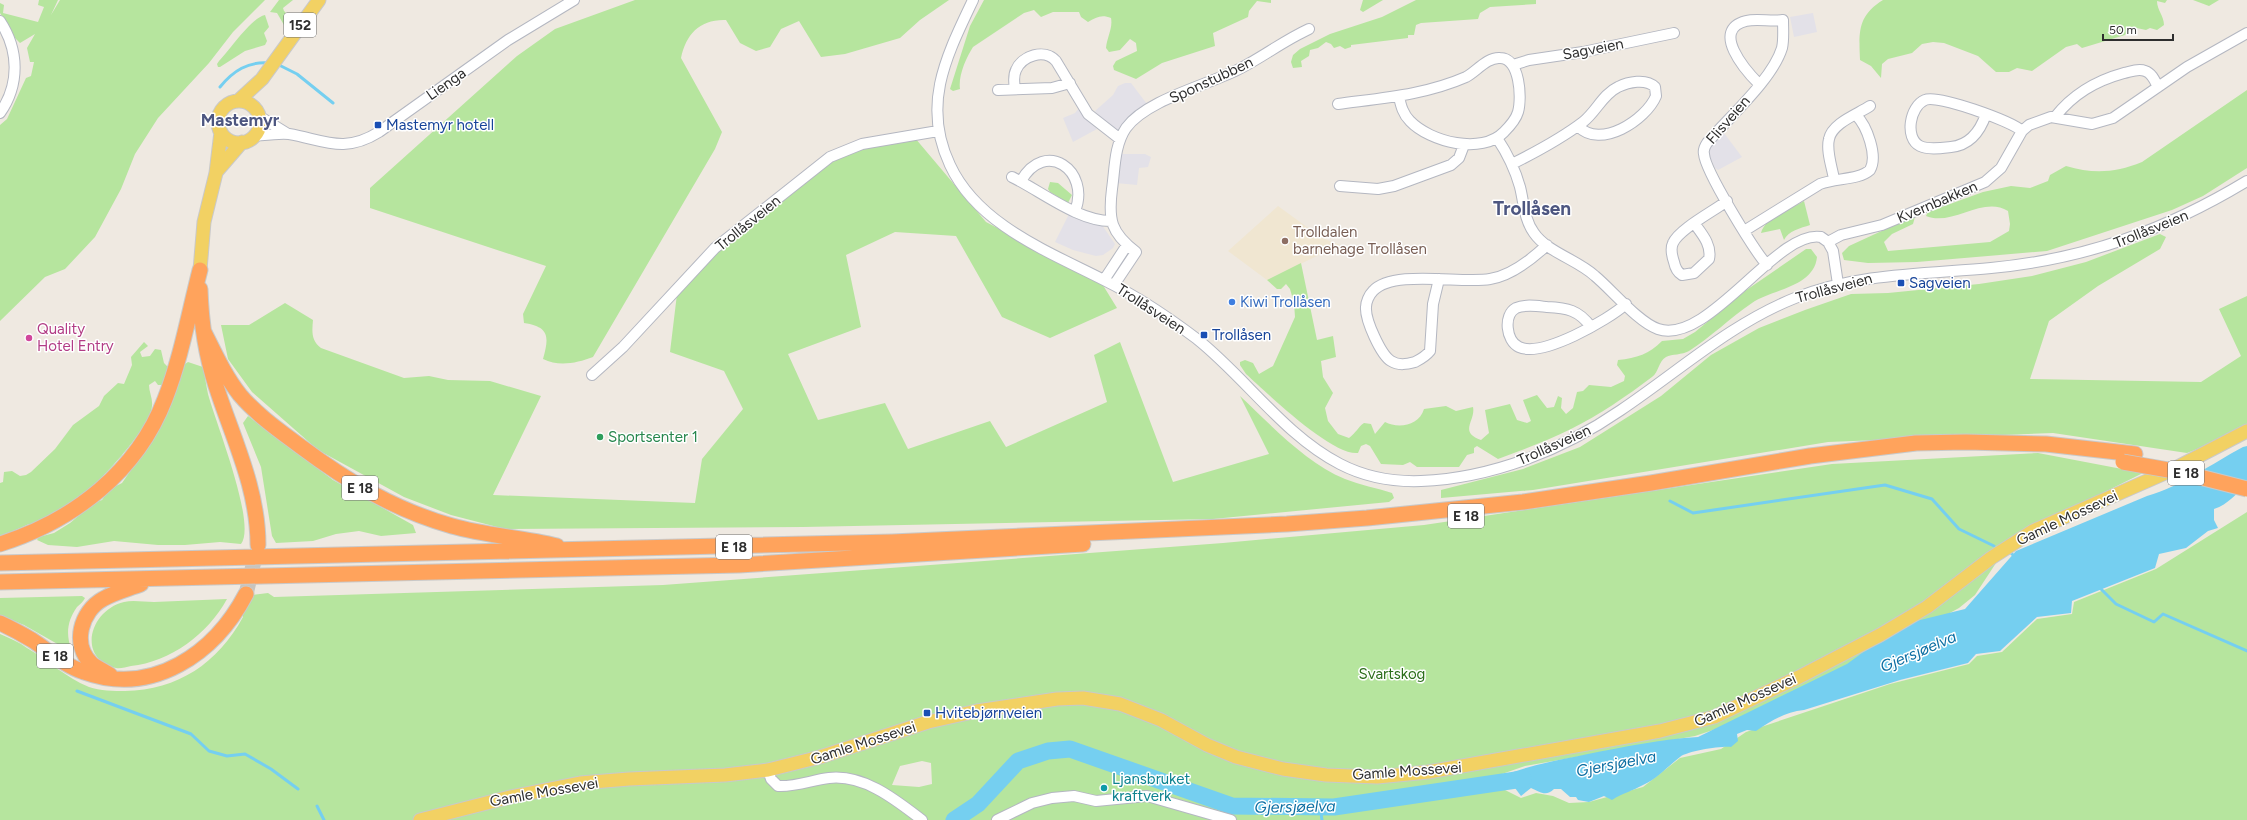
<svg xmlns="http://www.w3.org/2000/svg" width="2247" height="820" viewBox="0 0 2247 820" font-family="Figtree,sans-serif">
  <rect width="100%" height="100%" fill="#efe9e1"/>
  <!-- industrial -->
  <path fill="#e3e1e8" d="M1813 13 1817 32 1794 37 1790 17Z
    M1125 83H1131L1147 104 1117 131 1101 119 1095 111 1113 95 1118 86Z
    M1079 108 1097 129 1073 142 1063 118 1075 113Z
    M1724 133 1742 157 1718 170 1715 168 1708 153 1711 147Z
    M1119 154H1145L1151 157 1148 167 1139 168 1137 185 1116 183Z
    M1070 212 1102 225 1115 244 1113 248 1103 255 1096 256 1073 250 1055 242Z"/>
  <!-- education -->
  <path fill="#f0e6d1" d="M1278 206 1322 238 1340 245 1267 280 1228 251Z"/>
  <!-- green -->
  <path fill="#b6e59e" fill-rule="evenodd" d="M39 0H58L51 15 60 0H265L233 32 209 63 158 118 135 154 121 189 95 237 65 269 45 277 0 321V125L7 119 26 78 31 76 34 62H30L27 48 35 34 20 43 15 38 0 13V3L4 5 3 13 38 22 44 7 38 5Z
    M279 0H293L283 8 284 11 293 19 291 23 284 25 277 13 270 12Z
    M635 0H949L920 20 900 38 845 54 821 57 799 21 781 29 770 47 756 51 740 43 726 20C700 19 686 34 681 58L722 132 715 149 593 357C577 363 559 367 543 359 549 337 550 327 524 323L523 314 546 266 370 208V188L517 56 555 29Z
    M984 0H1271V3L1257 1 1249 11 1248 17 1213 33 1215 46 1162 63 1136 79 1114 70 1113 66 1116 61 1137 51 1136 43 1130 39 1120 50 1109 52 1106 48C1107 37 1113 28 1111 18 1102 14 1096 17 1088 22L1081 17 1079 12H1053L1041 17 1034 10 1024 13 973 47C966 58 958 76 960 89L953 91 950 89 970 26Z
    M1363 0H1383L1363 12 1360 10Z
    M1416 0H1536V4L1490 7 1480 13 1478 19 1421 23 1416 25 1414 35H1408V38L1351 45V47L1345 49 1340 46 1334 48 1331 44 1326 42 1318 48 1310 50 1309 56 1301 61 1302 67 1293 68 1291 62 1293 55 1300 49 1330 34 1382 17Z
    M1883 0H2167L2165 3 2157 1C2157 10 2164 16 2164 25L2157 30 2150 28 2146 30 2132 27 2125 35 2082 48 2077 44 2066 47 2032 71 2017 68 2009 72H1996L1978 56 1944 43 1933 42 1922 44 1912 53 1888 59 1882 64 1881 78 1871 66 1860 60C1859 33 1857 16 1883 0Z
    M2193 0H2219L2209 6Z
    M265 15 269 27 264 33 267 41 265 45 245 51 220 67H218L217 64 219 61C230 50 251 18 265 15Z
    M2247 90V168L2203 196 2172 210 2047 251 1917 262 1868 263 1844 260 1842 253 1849 246 1912 217H1915L1913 224 1892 234 1884 242 1888 251 1990 242 2009 231 2010 224 2008 211C1983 195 1952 227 1926 216L1928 212 1983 192 2011 186 2030 188 2048 181 2050 175 2066 166C2093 174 2115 173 2142 162Z
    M915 138 986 222 1101 282 1117 308 1050 338 1002 317 956 236 895 232 846 255 861 327 788 354 818 420 885 403 908 449 990 421 1006 447 1107 402 1094 355 1120 342 1173 482 1269 454 1240 396C1271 425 1306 463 1345 479 1360 485 1377 488 1392 493L1394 498 1389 502 1213 519 803 527 505 529 451 515 404 497 318 450 252 392 228 359 221 325H249L285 303 313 320C312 331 311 341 321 348L404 378 429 376 448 380 490 381 541 396 493 495 695 503 702 459 743 409 724 371 670 352 677 294 723 240 790 186 852 147Z
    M1050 182 1058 183 1072 195 1068 203 1050 192 1048 189Z
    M1804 201 1810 225C1801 228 1788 231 1784 240L1780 229 1761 233C1765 217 1791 209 1804 201Z
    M2160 234 2166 237 2160 249 2098 286 2049 321 2030 379 2201 382 2241 356 2219 309 2247 296V425L2215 442 2187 453 2053 433 1828 442 1533 490 1441 498V490L1523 469 1580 447 1661 396 1711 355 1759 328 1805 310 1851 294 1888 293 1979 284 2032 276 2086 262Z
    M1806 249H1811L1817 257C1814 287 1773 289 1752 303 1730 318 1711 337 1689 351 1682 355 1672 354 1666 357 1658 362 1659 372 1652 377 1627 396 1599 415 1571 429 1547 441 1522 450 1498 459L1477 446 1474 448V453L1467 455 1459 467H1417L1410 462 1403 465 1381 464 1370 446 1366 444 1361 446 1358 453C1332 456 1266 392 1246 374L1240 365V362L1245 360 1253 363 1259 374 1273 366 1295 317 1294 303 1290 289 1286 284 1281 289H1277L1267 280 1301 263 1317 340 1333 336 1336 357 1321 361 1323 377 1333 393 1325 408 1328 421 1338 434 1349 438C1356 433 1358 427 1364 423L1371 424 1375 434 1385 422C1398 429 1419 426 1424 409L1446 406 1456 411 1473 407C1476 421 1458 432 1481 440L1489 433 1485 410 1510 404 1517 420 1527 423 1531 421 1523 400 1537 395 1547 408 1554 407 1558 396 1562 398 1561 408 1566 414 1573 408 1577 392 1583 391 1589 385 1611 387 1624 381 1625 376 1617 365 1618 360C1637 358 1649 354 1662 341L1683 339 1695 332 1745 291Z
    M144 342 148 346 140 352 142 357 150 356 155 349 161 350 164 363 170 369 163 385H158L155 381 149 385C149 392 153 399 152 406 150 429 97 485 78 499 64 509 49 516 36 525L29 524 0 537V483L3 482 4 472 12 471 20 476 26 475 31 472 55 449 73 425 99 406 104 396 118 383 124 384 132 365 131 357Z
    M188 362 203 367C205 376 206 385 208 394 215 421 257 524 241 544L220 542 185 545H158L114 541 77 547 48 545 37 540 39 537 54 533 70 523 94 503 102 500 110 489 122 483 152 440 169 410 185 364Z
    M248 416 333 480 413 525 416 533 381 536 359 531 336 534 313 541 276 543 272 536 261 467 243 423Z
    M2038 453 2143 473 2036 526 1996 563 1975 595 1959 608 1815 686 1725 726 1695 736 1525 766 1499 775 1503 789 1521 798 1536 793 1553 796 1569 803 1589 802 1643 787 1680 758 1721 749 1746 732 1890 684 1969 664 1977 656 2002 652 2037 619 2072 614 2074 602 2156 569 2247 512V820H0V634C9 638 19 642 27 648 48 660 66 678 89 687 100 691 114 691 125 691 178 690 218 663 243 617L242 612 253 595 268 593 274 597 663 585 1223 543 1424 525 1832 464ZM922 761 931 763 932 784 919 787 892 785 900 766Z
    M82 596 85 598C83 602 80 604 77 607 67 621 66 634 71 649L68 650 24 625 0 615V598Z
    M227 599C208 634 170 662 131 666 126 667 120 669 116 668 76 658 90 610 124 602 133 600 144 602 154 602 178 601 203 600 227 599Z"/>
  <!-- water -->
  <path fill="#75cff0" d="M2247 446V485C2235 494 2229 504 2214 509V520L2218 528 2208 531 2186 548 2159 554 2155 568 2072 601 2071 613 2037 617 2000 651 1976 654 1968 663 1900 680 1804 710C1785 712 1771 721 1756 731L1747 730 1737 734 1738 741 1731 747C1720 746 1688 751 1680 757 1667 767 1658 778 1643 785 1632 791 1623 793 1612 800L1604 796 1589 802 1578 800 1576 797H1570L1561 789H1554C1546 797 1540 792 1531 788L1521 796 1515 788 1501 783 1502 776C1530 765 1559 760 1588 754 1624 747 1661 739 1698 737L1847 664 1900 625 1965 609 2016 551 2147 496C2182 486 2211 464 2243 447Z"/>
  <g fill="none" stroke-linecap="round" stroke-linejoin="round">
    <!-- stream -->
    <path stroke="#75cff0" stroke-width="3" d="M277 64 297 74 333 103
      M220 87C233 71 248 61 270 63
      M1670 501 1693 513 1885 485 1932 499 1959 529 1994 546
      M2011 553 2013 555
      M2099 587 2116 604 2154 622 2163 614 2247 651
      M77 691 191 734 209 751 227 756 245 754 271 769 298 789
      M317 806 324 820
      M1320 807 1322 820"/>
    <!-- river -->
    <path stroke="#75cff0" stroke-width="17" d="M954 820 978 804 1018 761 1048 751 1070 749 1232 806 1334 807 1523 779"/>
    <!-- highway-tunnel -->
    <path stroke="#c8c4bd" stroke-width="15" stroke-dasharray="15 8" stroke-linecap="butt" d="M246 594 258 545"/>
    <!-- minor casing -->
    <g stroke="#b4b7c1" stroke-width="12">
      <path id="minor" d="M973 0C947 55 921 104 950 165 980 230 1061 256 1121 289 1147 303 1173 321 1197 339 1246 378 1284 435 1340 464 1365 477 1393 482 1421 481 1492 478 1563 450 1621 410 1679 371 1730 324 1795 298 1858 273 1924 274 1991 268 2086 259 2166 230 2247 181
        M0 21C19 50 20 84 0 113
        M1513 65 1529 60 1583 52 1674 33
        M1759 84C1746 71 1710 30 1746 21 1757 18 1771 22 1783 20 1783 30 1784 39 1782 48 1772 80 1729 117 1707 143 1705 146 1703 150 1704 154 1705 171 1754 250 1767 265
        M1015 89C1014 83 1013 76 1016 70 1022 56 1044 48 1056 61L1088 114 1120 139
        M998 90 1052 88 1070 83
        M1338 104C1382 98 1425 95 1466 77 1476 72 1487 57 1500 58 1520 58 1522 98 1518 112 1516 119 1509 127 1504 132 1482 155 1430 142 1410 121 1403 114 1401 106 1399 97
        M1986 114C1980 132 1970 145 1951 147 1942 148 1928 150 1920 146 1904 138 1910 106 1925 100 1937 94 2011 121 2022 131
        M259 116 288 134
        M2055 117C2073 94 2095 81 2124 73 2130 72 2138 68 2145 71 2152 73 2155 81 2158 87
        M255 136C265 135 279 133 289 134 324 140 344 154 379 132L508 40 574 0
        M1497 138C1507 153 1515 169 1520 187 1524 203 1524 219 1534 233 1547 252 1578 260 1595 276 1612 290 1638 322 1658 329 1708 346 1777 229 1821 237L1828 242 1833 251 1838 284
        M1512 164C1536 152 1562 138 1583 122 1596 112 1603 94 1618 87 1628 82 1646 78 1655 87L1656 96C1646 120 1600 150 1578 126
        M1012 177C1041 191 1079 222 1112 221
        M1834 179C1832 167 1826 151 1829 139 1832 123 1858 114 1870 106
        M1021 181C1045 138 1091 171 1075 211
        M1340 186 1378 189 1394 186 1451 165 1459 158 1464 145
        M1694 223C1702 234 1712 245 1709 259L1694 273 1682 275C1677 272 1675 267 1674 262 1672 256 1670 249 1673 243 1679 229 1714 211 1727 201
        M1744 231 1820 184C1836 178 1859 180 1870 170 1878 156 1867 126 1856 115
        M1828 242 1841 235 1882 225 1985 182 2001 168 2022 131 2029 125 2051 117 2092 124 2113 118 2187 67 2247 33
        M1439 279 1433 304 1430 351C1426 356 1421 359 1415 362 1407 364 1399 366 1391 361 1381 355 1365 320 1366 307 1366 302 1369 295 1373 291 1393 269 1462 284 1490 279 1510 276 1532 259 1547 245
        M1104 280 1127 245
        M1114 285 1136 252C1111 233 1108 220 1112 189 1115 169 1114 146 1126 128 1147 99 1209 85 1241 68 1264 56 1285 40 1309 29
        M1591 327C1579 310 1567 308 1547 307 1537 306 1525 304 1516 308 1503 315 1506 341 1519 347 1542 358 1608 320 1626 304
        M592 375 623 347 715 248 830 157 862 144 938 131
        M768 770 771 779 778 786C796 787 812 780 829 778 864 774 896 800 922 820
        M997 820 1032 803 1052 798 1074 796 1096 801 1147 796 1231 820"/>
    </g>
    <!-- major casing -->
    <g stroke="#c9c9c9" stroke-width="15">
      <path id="major" d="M238 101 262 79 319 0
        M218 122a21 21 0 1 1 42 0a21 21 0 1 1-42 0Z
        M217 171 242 142
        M200 270 204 222 216 173 221 132
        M420 820 510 797 580 783 629 779 725 775 768 770 820 757 928 722 977 711 1057 699 1083 698 1120 704 1161 720 1207 745 1236 757 1283 769 1326 775 1377 777 1428 772 1660 731 1714 717 1799 677 1880 635 1927 607 1991 558 2033 531 2172 470 2247 431"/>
    </g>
    <!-- highway casing -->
    <g stroke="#c9c9c9" stroke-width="17">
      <path id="highway" d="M200 289C201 322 206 355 216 386 233 439 258 488 258 545
        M204 332C215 354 225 376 240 395 257 415 280 431 300 446 348 482 395 510 452 526 487 536 522 537 557 546
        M0 544C73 521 137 472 165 399 181 358 189 313 200 270
        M0 563 892 542 1287 524 1367 518 1523 502 1651 483 1810 456 1916 443 1966 442 2046 444 2135 454
        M0 582 739 565 1083 544
        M0 623C11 628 22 634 32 640 49 651 65 666 84 672 153 697 215 653 246 594
        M110 675C104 671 97 668 92 664 71 645 81 611 103 599 115 592 128 589 141 584"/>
    </g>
    <!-- minor -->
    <use href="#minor" stroke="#fff" stroke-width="10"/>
    <!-- major -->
    <use href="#major" stroke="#f2d163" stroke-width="13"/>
    <!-- highway -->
    <use href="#highway" stroke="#ffa35c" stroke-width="15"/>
    <!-- highway-bridge casing -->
    <g stroke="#c9c9c9" stroke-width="17" stroke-linecap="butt">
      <path id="highway-bridge" d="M2123 462 2180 472 2247 489"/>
    </g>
    <!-- highway-bridge -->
    <use href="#highway-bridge" stroke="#ffa35c" stroke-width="15"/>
  </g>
  <!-- markers -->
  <g fill="#1a4fb4" stroke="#fff" stroke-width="1.5">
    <rect x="374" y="121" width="8" height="8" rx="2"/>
    <rect x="1897" y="279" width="8" height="8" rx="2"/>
    <rect x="1200" y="331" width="8" height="8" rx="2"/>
    <rect x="923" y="709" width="8" height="8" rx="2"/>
  </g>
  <circle fill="#8d6e63" stroke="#fff" stroke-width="1.5" cx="1285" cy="241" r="4"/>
  <circle fill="#3f7fe0" stroke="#fff" stroke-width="1.5" cx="1232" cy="302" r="4"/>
  <circle fill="#d1479c" stroke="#fff" stroke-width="1.5" cx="29" cy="338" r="4"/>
  <circle fill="#2e9e5b" stroke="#fff" stroke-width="1.5" cx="600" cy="437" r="4"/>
  <circle fill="#0f9aa8" stroke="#fff" stroke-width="1.5" cx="1104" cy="788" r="4"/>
  <g text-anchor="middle" stroke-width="3" stroke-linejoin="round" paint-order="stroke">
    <!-- shield labels -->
    <g fill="#fff" stroke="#6d6d6d" stroke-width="1">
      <rect x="284" y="13" width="32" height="24" rx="3"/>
      <rect x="2168" y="461" width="36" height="24" rx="3"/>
      <rect x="342" y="476" width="36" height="24" rx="3"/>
      <rect x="1448" y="504" width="36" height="24" rx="3"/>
      <rect x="716" y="535" width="36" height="24" rx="3"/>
      <rect x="37" y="644" width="36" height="24" rx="3"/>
    </g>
    <g font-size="14" font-weight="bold" fill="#2e2e2e">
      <text x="300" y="30">152</text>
      <text x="2186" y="478">E 18</text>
      <text x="360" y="493">E 18</text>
      <text x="1466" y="521">E 18</text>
      <text x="734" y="552">E 18</text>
      <text x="55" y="661">E 18</text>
    </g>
    <!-- street labels -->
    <g font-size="15" fill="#2e2e2e" stroke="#fff">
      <text transform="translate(1593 49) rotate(-11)" y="5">Sagveien</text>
      <text transform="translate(1211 80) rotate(-25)" y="5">Sponstubben</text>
      <text transform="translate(446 84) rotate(-35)" y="5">Lienga</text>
      <text transform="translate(1728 120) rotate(-49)" y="5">Flisveien</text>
      <text transform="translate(1937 202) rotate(-23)" y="5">Kvernbakken</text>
      <text transform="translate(748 223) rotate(-39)" y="5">Trollåsveien</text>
      <text transform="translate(2151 229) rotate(-22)" y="5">Trollåsveien</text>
      <text transform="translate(1834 288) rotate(-15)" y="5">Trollåsveien</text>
      <text transform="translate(1151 309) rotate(33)" y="5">Trollåsveien</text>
      <text transform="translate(1554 445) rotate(-24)" y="5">Trollåsveien</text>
      <text transform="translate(2067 518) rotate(-25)" y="5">Gamle Mossevei</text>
      <text transform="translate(1745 700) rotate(-24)" y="5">Gamle Mossevei</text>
      <text transform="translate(863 743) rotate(-18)" y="5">Gamle Mossevei</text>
      <text transform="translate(1407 771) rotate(-4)" y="5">Gamle Mossevei</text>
      <text transform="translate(544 792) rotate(-10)" y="5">Gamle Mossevei</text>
    </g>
    <!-- transit labels -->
    <g font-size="15" fill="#164399" stroke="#fff" text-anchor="start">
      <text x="386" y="130">Mastemyr hotell</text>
      <text x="1909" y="288">Sagveien</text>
      <text x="1212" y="340">Trollåsen</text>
      <text x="935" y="718">Hvitebjørnveien</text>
    </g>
    <!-- education labels -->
    <g font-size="15" fill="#785e54" stroke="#fff" text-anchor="start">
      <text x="1293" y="237">Trolldalen<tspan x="1293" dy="17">barnehage Trollåsen</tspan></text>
    </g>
    <!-- shop labels -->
    <g font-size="15" fill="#366cbe" stroke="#fff" text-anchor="start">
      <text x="1240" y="307">Kiwi Trollåsen</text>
    </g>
    <!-- hotel labels -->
    <g font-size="15" fill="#b23c85" stroke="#fff" text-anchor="start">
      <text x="37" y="334">Quality<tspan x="37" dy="17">Hotel Entry</tspan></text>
    </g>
    <!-- leisure labels -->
    <g font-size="15" fill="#27864d" stroke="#fff" text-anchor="start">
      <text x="608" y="442">Sportsenter 1</text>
    </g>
    <!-- park labels -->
    <g font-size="15" fill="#2c6e1b" stroke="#fff">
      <text x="1392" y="679">Svartskog</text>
    </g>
    <!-- culture labels -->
    <g font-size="15" fill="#0d838f" stroke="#fff" text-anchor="start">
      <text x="1112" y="784">Ljansbruket<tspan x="1112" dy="17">kraftverk</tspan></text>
    </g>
    <!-- water labels -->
    <g font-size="16" font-style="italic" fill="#0d6fa3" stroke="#fff">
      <text transform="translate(1918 651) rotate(-23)" y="6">Gjersjøelva</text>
      <text transform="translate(1616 763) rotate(-11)" y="6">Gjersjøelva</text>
      <text transform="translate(1295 806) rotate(-1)" y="6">Gjersjøelva</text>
    </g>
    <!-- quarter labels -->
    <g font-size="17" font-weight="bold" fill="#4d5680" stroke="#fff">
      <text x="240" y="126">Mastemyr</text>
    </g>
    <!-- district labels -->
    <g font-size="19" font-weight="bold" fill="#4d5680" stroke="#fff">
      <text x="1532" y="215">Trollåsen</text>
    </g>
  </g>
  <!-- scale -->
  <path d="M2103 34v6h70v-6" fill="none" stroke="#2e2e2e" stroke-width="2"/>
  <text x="2109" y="34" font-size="12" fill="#2e2e2e" stroke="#ffffff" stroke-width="3" paint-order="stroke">50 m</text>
</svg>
